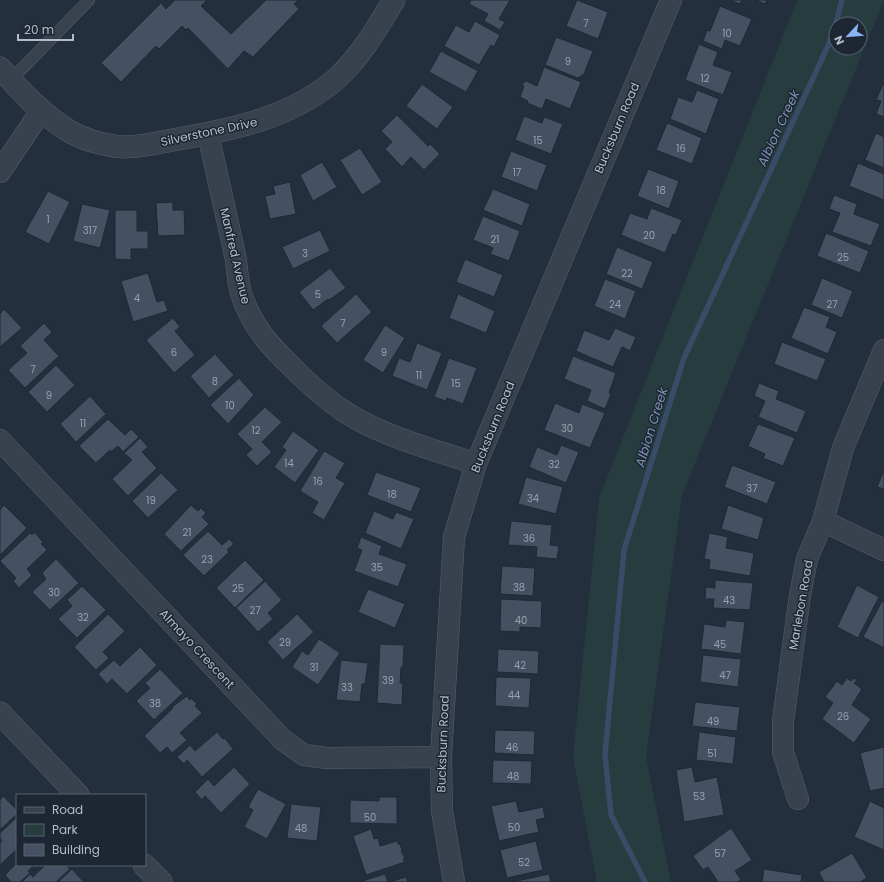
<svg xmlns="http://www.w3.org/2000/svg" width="884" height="882" viewBox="0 0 884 882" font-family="Poppins,sans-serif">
  <rect width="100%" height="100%" fill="#242f3e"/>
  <!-- green -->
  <path fill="#263c3f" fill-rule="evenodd" d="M797 0H884L682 495 646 757 671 882H597L573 757 599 498ZM836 24H860V48H836Z"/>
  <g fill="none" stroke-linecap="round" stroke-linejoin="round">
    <!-- stream -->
    <path stroke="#394c67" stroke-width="5.5" d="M645 882 611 815 605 755 624 550 684 358 832 37 842 0"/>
  </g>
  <!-- building -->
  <path fill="#455162" stroke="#1f2835" d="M175 0H207L201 6 231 34 266 0H298L294 4 299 9 253 57 244 51 228 69 188 28 186 30 182 26 159 49 156 46 121 82 101 63 161 3 166 9Z
    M471 0H510L499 19 505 22 500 30 484 21 488 14 469 4Z
    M577 0 608 12 598 39 566 26Z
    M730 0H742L740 4Z
    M755 0H767L765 4Z
    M720 6 752 19 740 46 725 40 722 49 703 41 707 30 710 31Z
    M475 21 500 35 494 47 491 45 479 65 444 46 456 25 469 32Z
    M556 37 593 51 584 74 578 78 545 65Z
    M699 44 718 52 713 65 732 72 723 95 685 80Z
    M441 51 478 71 466 92 429 72Z
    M544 67 581 82 570 109 546 99 542 109 527 103 528 101 520 97 524 86H522L523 83 526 81 537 86Z
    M422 84 453 107 437 129 406 106Z
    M883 84 884 85V117L876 114 881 101 876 100Z
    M697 90 719 99 706 134 670 119 678 97 692 102Z
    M397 115 428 146 430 144 440 154 424 170 411 157 402 167 385 149 392 142 381 131Z
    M524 116 542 123 544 117 563 124 551 154 515 140Z
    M667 123 702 138 692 164 656 150Z
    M876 133 884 137V168L865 160Z
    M360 148 382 182 362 195 340 160Z
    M511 151 547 165 537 191 501 177Z
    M322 162 337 187 313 201 300 175Z
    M858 163 884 174V200L849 186Z
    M648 169 679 181 669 209 637 196Z
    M290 182 296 214 270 219 265 196 275 194 273 186Z
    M493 189 530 204 522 226 483 210Z
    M48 191 70 202 49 244 25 232Z
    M834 195 857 204 854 214 880 224 871 246 832 232 840 213 829 209Z
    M173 202V210H184L185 235 158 236 156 203Z
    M82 204 110 210 100 248 73 241Z
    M651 208 682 220 676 235 673 234 665 253 621 235 630 213 647 219Z
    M115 210H137V231H148V249H131V260L115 259Z
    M483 216 520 231 509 261 490 254 493 248 473 240Z
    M320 230 330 251 293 269 282 247Z
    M826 233 869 251 860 273 817 256Z
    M617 247 653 262 642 289 606 274Z
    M465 259 503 275 494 297 456 282Z
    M330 268 346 288 329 300 328 299 313 310 299 292Z
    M148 273 157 302 164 300 168 311 133 322 121 281Z
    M822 278 853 291 842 318 811 305Z
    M605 279 636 291 625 319 594 306Z
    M356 294 372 312 337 343 321 326Z
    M458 294 495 311 486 333 449 318Z
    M804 307 830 317 826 327 837 332 828 354 791 338Z
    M4 309 22 328 0 347V314Z
    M173 318 180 327 175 331 195 355 174 373 146 340Z
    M44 323 52 332 44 340 59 356 25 388 8 370 27 353 20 346Z
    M385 325 405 338 383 373 363 360Z
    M615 328 636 337 630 351 622 347 613 367 576 351 584 330 609 340Z
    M782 342 826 359 817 381 774 364Z
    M417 343 442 353 427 390 392 376 399 358 410 362Z
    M215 354 234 375 209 398 190 376Z
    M573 356 616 373 609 393 611 394 605 409 587 401 591 390 564 379Z
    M449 358 477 368 463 404 447 398 446 401 434 397Z
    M56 365 75 385 47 412 28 392Z
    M239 378 254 395 228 424 210 405Z
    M759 383 779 391 776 399 806 411 797 433 758 417 765 401 754 396Z
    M90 396 106 414 76 442 60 424Z
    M555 403 579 413 582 404 605 413 590 448 544 430Z
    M265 407 282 422 262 442 272 452 257 466 246 455 252 449 237 434Z
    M108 419 125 435 131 429 139 437 123 452 118 446 111 452 110 450 96 463 79 446Z
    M758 424 795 438 783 466 763 458 765 454 748 446Z
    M293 431 319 450 295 483 274 467 286 450 282 447Z
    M140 438 148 447 142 452 157 468 128 496 112 479 132 460 124 453Z
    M561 445 579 452 566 483 529 467 537 447 557 455Z
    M324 451 345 463 336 478 345 483 324 520 312 513 318 502 300 491Z
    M732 465 776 482 767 504 724 487Z
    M884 470V489L877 487Z
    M376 472 421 488 411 512 367 495Z
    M161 473 178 490 148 518 132 501Z
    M526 477 563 487 556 514 518 504Z
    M4 505 27 528 0 555V510Z
    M191 505 198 511 201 508 206 513 202 517 209 524 181 551 164 534Z
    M728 505 764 518 758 540 721 529Z
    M374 511 393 519 396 512 414 519 401 549 365 533Z
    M511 521 552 525 550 545 559 546 557 559 536 557 537 547 508 545Z
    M208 531 222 545 229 539 234 544 227 550 229 552 204 576 183 555Z
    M34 532 43 542 41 544 47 550 27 569 32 575 19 588 13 581 16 578 0 561 30 533 32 535Z
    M709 533 728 537 726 548 754 553 750 576 709 569 710 560 704 559Z
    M361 537 382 546 379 554 407 564 398 587 354 571 362 550 357 548Z
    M56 559 79 583 50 610 32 592 46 579 42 573Z
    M245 560 264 580 235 608 216 588Z
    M502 566 535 568 533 596 500 594Z
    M715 580 753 583 750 610 713 608 714 599H705L706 587 715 588Z
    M265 581 282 600 268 613 273 619 258 632 236 608Z
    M857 585 879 597 858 638 837 627Z
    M82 586 106 610 77 638 58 619 72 606 67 600Z
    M368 589 405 604 395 628 358 612Z
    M501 599 542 601 541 628 520 627V632L500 631Z
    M882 601 884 602V648L863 637Z
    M108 614 125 631 103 652 109 658 96 670 74 647Z
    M297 614 314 632 283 660 267 642Z
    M726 620 745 622 741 654 701 649 704 624 725 627Z
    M319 639 340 653 318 685 292 667 302 651 308 655Z
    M380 644 404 645 403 667H401L400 683H403L402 705 377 703Z
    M140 647 157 665 127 694 112 679 107 684 98 674 114 660 120 666Z
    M498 649 539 651 538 674 497 672Z
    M703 655 741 659 738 687 700 682Z
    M341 660 368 663 365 684H362L360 702 336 700Z
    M160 669 183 693 154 720 136 701 150 688 145 683Z
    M496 677 531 678 529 708 495 706Z
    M847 678 851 681 854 678 857 680 854 683 862 689 852 705 871 719 854 743 822 719 833 703 825 697 837 681 842 685Z
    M187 696 190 700 191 698 197 704 195 706 202 713 180 733 187 740 172 753 167 747 160 753 144 736 173 708 172 707Z
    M695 702 740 707 737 731 692 726Z
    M495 730 535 731 534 755 494 753Z
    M217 732 223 739 225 738 233 749 202 777 187 760 184 764 177 757 190 745 195 751Z
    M699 732 736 737 733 764 696 760Z
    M884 747V788L870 791 860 753Z
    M493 760 532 761 531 784 492 783Z
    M234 767 250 784 221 813 205 796 202 800 195 792 208 779 214 786Z
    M692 767 695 782 717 777 724 815 684 822 676 770Z
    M258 789 286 804 267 839 244 827 253 810 248 807Z
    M3 796 17 810V814L0 830V800Z
    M379 797H397V824L350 823V800L379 801Z
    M516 801 519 812 543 807 545 818 536 820 539 832 499 841 491 806Z
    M870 801 884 808V850L854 837Z
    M291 804 321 807 317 841 287 838Z
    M17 817V849L0 865V843L2 841 0 838V833Z
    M731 828 752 860 735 871 741 880 737 882H718L708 867 703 870 693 856Z
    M371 829 374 839 378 838 380 846 397 841 398 844H400L402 850 401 853 402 852 405 859H403L405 862 366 875 353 836Z
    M536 841 543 870 507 878 500 850Z
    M852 853 867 878 860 882H824L819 872Z
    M17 863V865H34L28 871 30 873 20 882H11L5 875Z
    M45 865H66L70 869 56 882H22L30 874 33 877Z
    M72 869 84 882H58Z
    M764 869 802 875 801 882H762Z
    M385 874 388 882H359Z
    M549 874 551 882H512Z
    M406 877 408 882H390Z"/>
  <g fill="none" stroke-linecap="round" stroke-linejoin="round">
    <!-- service casing -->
    <g stroke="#565f6c" stroke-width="12">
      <path id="service" d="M11 80 89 0"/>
    </g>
    <!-- minor casing -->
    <g stroke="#565f6c" stroke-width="22">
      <path id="minor" d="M208 134C217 174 226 215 235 255 238 270 237 285 243 299 253 327 271 347 292 367 309 384 325 399 345 412 384 437 433 449 476 464
        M0 172 41 111
        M0 440 283 740 304 755 327 758 441 757
        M823 521 884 550
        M798 799 783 752V721L800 595 807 559 823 521 843 448 884 350
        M454 882 442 811 441 757 454 537 476 464 671 0"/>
    </g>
    <!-- tertiary casing -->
    <g stroke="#565f6c" stroke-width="23">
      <path id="tertiary" d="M0 68C21 91 42 115 69 131 84 140 107 146 124 147 142 147 161 142 178 139 234 129 290 118 335 80 360 58 377 28 394 0
        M0 713 78 795
        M144 865 161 882"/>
    </g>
    <!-- service -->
    <use href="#service" stroke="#38414e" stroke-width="11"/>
    <!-- minor -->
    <use href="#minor" stroke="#38414e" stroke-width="21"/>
    <!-- tertiary -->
    <use href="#tertiary" stroke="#38414e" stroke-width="22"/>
  </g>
  <g text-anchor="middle" stroke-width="3" stroke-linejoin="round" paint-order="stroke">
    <!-- number labels -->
    <g font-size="10" fill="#98a1af">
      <text x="586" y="27">7</text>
      <text x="727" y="37">10</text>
      <text x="568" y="65">9</text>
      <text x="705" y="82">12</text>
      <text x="538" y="144">15</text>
      <text x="681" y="152">16</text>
      <text x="517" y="176">17</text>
      <text x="661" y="194">18</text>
      <text x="48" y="223">1</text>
      <text x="90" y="234">317</text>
      <text x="649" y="239">20</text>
      <text x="495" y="243">21</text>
      <text x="305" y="257">3</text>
      <text x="843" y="261">25</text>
      <text x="627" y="277">22</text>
      <text x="318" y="298">5</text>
      <text x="137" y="302">4</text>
      <text x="615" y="308">24</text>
      <text x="832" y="308">27</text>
      <text x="343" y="327">7</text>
      <text x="174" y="356">6</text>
      <text x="384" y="356">9</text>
      <text x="33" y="373">7</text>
      <text x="419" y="379">11</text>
      <text x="215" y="385">8</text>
      <text x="456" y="387">15</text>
      <text x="49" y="399">9</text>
      <text x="230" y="409">10</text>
      <text x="83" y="427">11</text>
      <text x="567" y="432">30</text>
      <text x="256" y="434">12</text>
      <text x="289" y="467">14</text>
      <text x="554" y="468">32</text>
      <text x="318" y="485">16</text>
      <text x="752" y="492">37</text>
      <text x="392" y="498">18</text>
      <text x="533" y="502">34</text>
      <text x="151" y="504">19</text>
      <text x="187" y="536">21</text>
      <text x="529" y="542">36</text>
      <text x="207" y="563">23</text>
      <text x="377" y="571">35</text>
      <text x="519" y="591">38</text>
      <text x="238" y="592">25</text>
      <text x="54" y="596">30</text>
      <text x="729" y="604">43</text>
      <text x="255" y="614">27</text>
      <text x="83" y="621">32</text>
      <text x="521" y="624">40</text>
      <text x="285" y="646">29</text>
      <text x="720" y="648">45</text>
      <text x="520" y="669">42</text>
      <text x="314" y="671">31</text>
      <text x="725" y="679">47</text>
      <text x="388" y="684">39</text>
      <text x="347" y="691">33</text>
      <text x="514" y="699">44</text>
      <text x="155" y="707">38</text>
      <text x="843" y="720">26</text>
      <text x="713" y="725">49</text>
      <text x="512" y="751">46</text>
      <text x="712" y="757">51</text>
      <text x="513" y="780">48</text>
      <text x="699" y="800">53</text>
      <text x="370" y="821">50</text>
      <text x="514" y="831">50</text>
      <text x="301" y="832">48</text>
      <text x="720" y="857">57</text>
      <text x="524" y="866">52</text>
    </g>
    <!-- street labels -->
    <g font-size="12" fill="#b4bcc9" stroke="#1d2633">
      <text transform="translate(617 128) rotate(-67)" y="4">Bucksburn Road</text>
      <text transform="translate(209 132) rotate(-12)" y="4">Silverstone Drive</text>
      <text transform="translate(235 256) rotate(77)" y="4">Manfred Avenue</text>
      <text transform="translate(493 427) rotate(-68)" y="4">Bucksburn Road</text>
      <text transform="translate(801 605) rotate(-80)" y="4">Marlebon Road</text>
      <text transform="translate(197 649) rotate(47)" y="4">Almayo Crescent</text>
      <text transform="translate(443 744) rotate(-88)" y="4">Bucksburn Road</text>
    </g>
    <!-- water labels -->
    <g font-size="13" font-style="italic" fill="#7c92b1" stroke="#1d2633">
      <text transform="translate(778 128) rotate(-65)" y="5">Albion Creek</text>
      <text transform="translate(651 427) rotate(-73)" y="5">Albion Creek</text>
    </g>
  </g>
  <!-- legend -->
  <rect x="16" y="794" width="130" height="72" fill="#1d2633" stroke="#59626f"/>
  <rect x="24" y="807" width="20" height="6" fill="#38414e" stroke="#59626f"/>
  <text x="52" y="814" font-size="12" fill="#b4bcc9">Road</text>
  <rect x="24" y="824" width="20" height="12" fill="#263c3f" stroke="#59626f"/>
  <text x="52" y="834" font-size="12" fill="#b4bcc9">Park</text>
  <rect x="24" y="844" width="20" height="12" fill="#455162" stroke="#59626f"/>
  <text x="52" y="854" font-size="12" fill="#b4bcc9">Building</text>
  <!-- north arrow -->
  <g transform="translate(848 36) rotate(244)"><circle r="19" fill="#1d2633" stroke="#59626f"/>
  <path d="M0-3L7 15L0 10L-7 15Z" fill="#8ab4f8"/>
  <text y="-6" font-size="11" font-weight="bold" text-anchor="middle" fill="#b4bcc9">N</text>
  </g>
  <!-- scale -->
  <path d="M18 34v6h55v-6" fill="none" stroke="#b4bcc9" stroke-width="2"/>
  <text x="24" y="34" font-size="12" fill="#b4bcc9" stroke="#1d2633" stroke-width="3" paint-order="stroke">20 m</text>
</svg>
